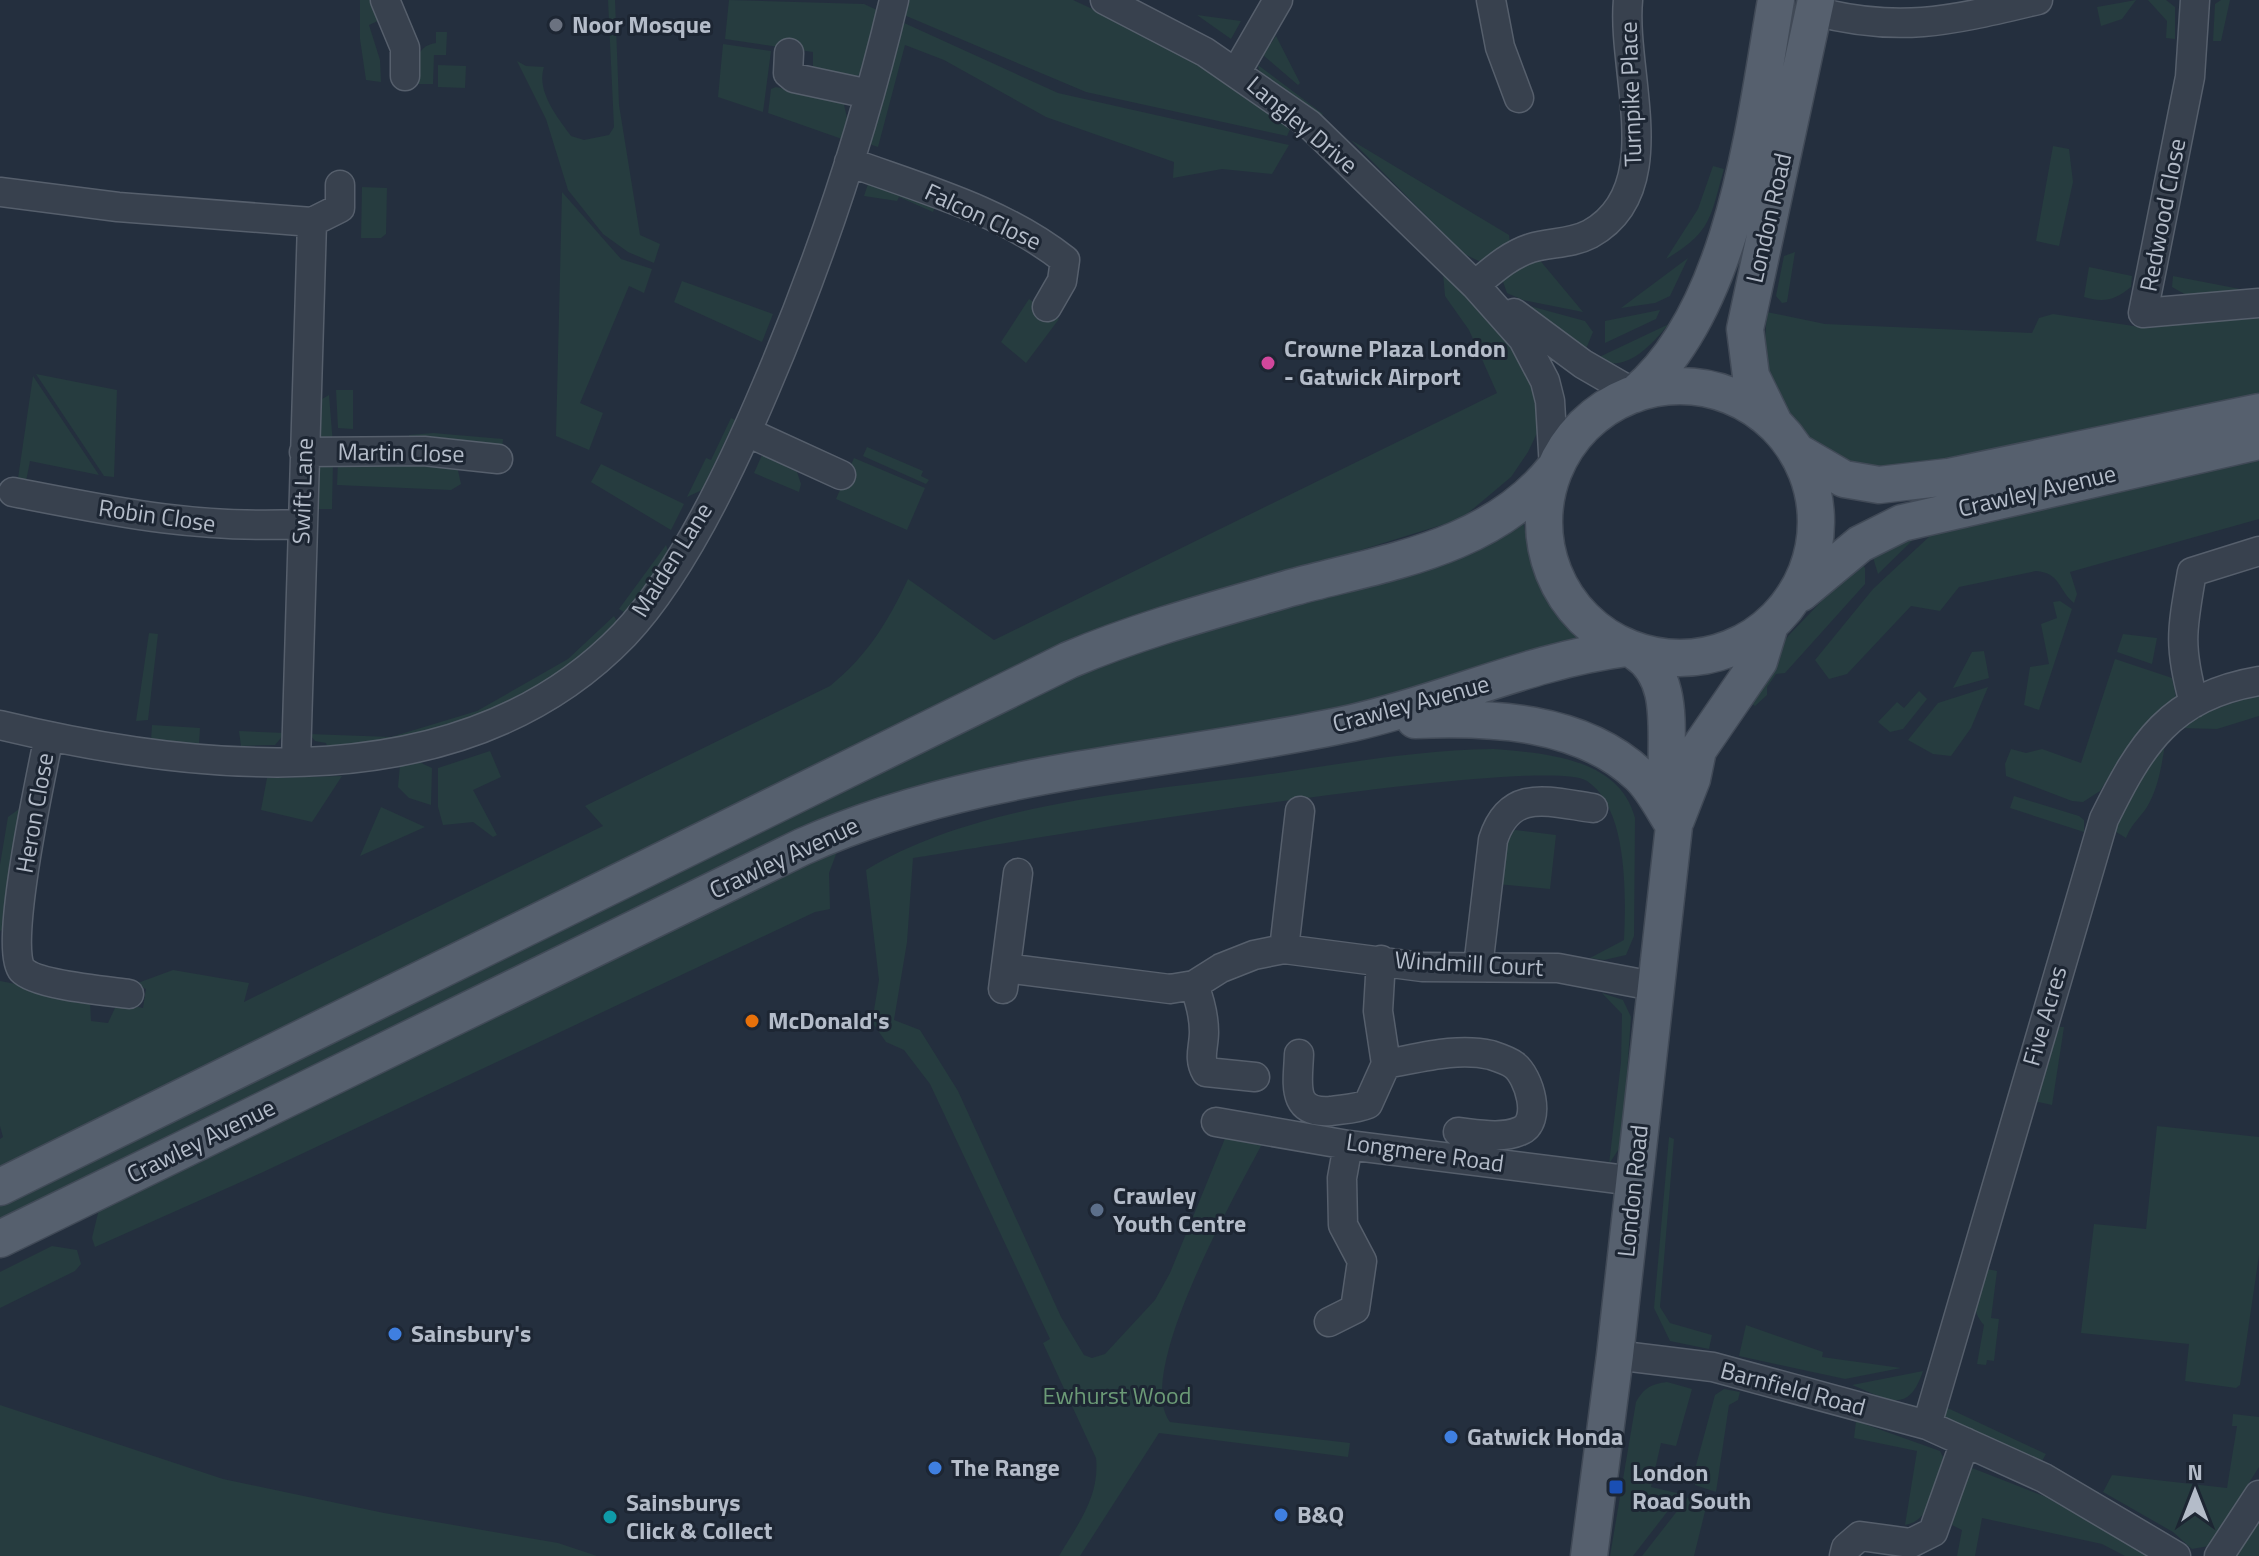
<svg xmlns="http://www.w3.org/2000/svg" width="2259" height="1556" viewBox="0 0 2259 1556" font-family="'Titillium Web',sans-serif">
  <rect width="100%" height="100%" fill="#242f3e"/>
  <!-- green -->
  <path fill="#263c3f" d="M360 0H375L380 20 369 25 380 60 381 82 366 80 360 39Z
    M608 0H615L619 105 640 235 660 244 654 263 628 252 603 234 568 190 546 119 517 61 526 66 544 67C536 91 557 117 571 136L584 140 609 135 614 127Z
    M729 0 864 4 877 10 863 72 850 80 813 72V52L725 39Z
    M907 0H1073L1140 31 1205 68 1291 127 1287 136 1086 92 904 15Z
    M2136 0 2122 19 2101 26 2097 7Z
    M2148 0H2166L2175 7V39L2166 38 2167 21Z
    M2221 0H2230L2221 41H2213L2215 4Z
    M1197 15 1241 21 1231 39Z
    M902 22 1058 93 1289 145 1272 174 1222 169 1173 178 1174 162 1046 117 944 60 905 45 878 147 866 143Z
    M436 32H447L446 55H434L433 84H413C416 66 414 46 436 43Z
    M1276 36 1300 83 1298 85 1263 55Z
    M723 44 771 51 763 112 718 97Z
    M438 65 466 66 465 88 438 87Z
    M1258 65 1323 114 1319 120 1260 75Z
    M776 87 848 102 844 105 848 122 842 139 768 113 771 89Z
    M1351 140 1509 235 1510 243 1481 262 1464 254Z
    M2053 146 2069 149 2073 182 2059 246 2036 241Z
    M1713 166 1724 169C1710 218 1712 232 1666 259L1698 209Z
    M870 178 937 201 933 212 899 197 897 201 864 196Z
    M362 187 387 188 386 234 381 238H361Z
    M562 192 621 259 652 269 644 293 629 286 580 403 603 413 589 450 556 436Z
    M1795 252 1787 302 1782 303 1776 296 1784 256Z
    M1538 258 1583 312 1523 300 1507 293 1501 276Z
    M1688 258 1670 296 1655 303 1621 308Z
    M2089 267 2132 276 2131 287C2115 300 2104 303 2084 297Z
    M1443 273 1516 345 1538 386V431L1528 452 1511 477 1461 519 1190 603 0 1169V1139L3 1137 0 1126V981L79 996 90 1002 91 1021 108 1023 115 1008 124 1004 143 1008 146 989 135 984 173 970 249 983 244 1002 603 826 585 806 830 686C867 656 888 622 908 579L994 640 1497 393 1469 330 1445 296Z
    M2173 276 2250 291 2188 296 2172 287Z
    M682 281 773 314 762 342 674 302Z
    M1029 299 1059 319 1026 363 1001 342Z
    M1526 305 1585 321 1593 332 1583 356Z
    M1660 310 1656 319 1605 343V321Z
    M1767 312 1825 324 2032 333 2039 318 2053 314 2147 328 2259 316V396L1936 466 1874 473 1813 445 1799 432 1781 412 1771 392 1767 361 1764 355Z
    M1669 324C1651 345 1626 375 1595 359Z
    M36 374 117 390 114 477 104 476Z
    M33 376 99 475 30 461 25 486 17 485Z
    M336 390H353V429L338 428Z
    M329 395 333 444 317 437V402Z
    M731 418 735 420 702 490 687 497 706 458 711 460Z
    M433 433 503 439 502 449 409 443V435Z
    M867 447 923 471 921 476 929 480 926 484 863 456Z
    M762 455 797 472 801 484 799 492 754 473Z
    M2259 455V519L2070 572 2077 594 2074 603C2058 590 2061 573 2036 571L1959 587 1940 611 1911 606 1847 674 1829 679 1815 660 1873 589 1931 535 2041 503Z
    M854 458 925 488 907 530 836 499Z
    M333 461 332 509H311L318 465Z
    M338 461 457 466 461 484 451 490 337 485Z
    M601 464 684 504 671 530 591 482Z
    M1521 513 1533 567 1578 640 1355 710 995 766 865 802 755 852 0 1223V1199L1072 672Z
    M1919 534 1878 574 1872 554Z
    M666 545 670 557 627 614 619 609Z
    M1860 561 1865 568V584L1785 673 1776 674 1767 687V695L1755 706 1741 697 1789 635Z
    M2060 601 2072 609 2039 710 2024 705 2030 667 2049 664 2041 624 2057 618 2053 602Z
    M614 616 619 625 534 694 427 735 327 747 326 743 315 741 309 734 391 737 477 711 568 659Z
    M149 633 158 634 148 720 136 721Z
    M2123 634 2157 638 2152 664 2117 652Z
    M1984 651 1989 678 1953 688 1972 652Z
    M2115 659 2172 678 2176 697 2124 753 2100 791 2083 802 2072 801 2006 776 2005 764 2011 749 2026 753 2042 749 2081 763Z
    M1988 687 1971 728 1951 756 1933 754 1908 740 1938 703Z
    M1919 691 1927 699 1903 729 1890 732 1878 722 1897 702 1904 708Z
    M2259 694V716L2217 729 2182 728 2207 712Z
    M152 725 200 728 199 744 151 741Z
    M239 731 285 733 275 745 241 746Z
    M2166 739C2162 762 2159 787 2147 807 2139 819 2132 823 2126 838L2113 830 2118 809Z
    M1493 749C1545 753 1620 758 1635 818L1634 936 1626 955 1604 960 1590 958 1624 940C1626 895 1628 808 1587 781 1545 752 999 844 913 858L907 942 894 1020 920 1030 958 1091 1061 1317 1084 1355 1092 1358 1105 1354 1155 1300 1170 1273 1226 1136 1262 1144C1236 1194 1133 1373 1170 1422L1350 1443 1348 1457 1159 1433 1080 1556H1059C1078 1524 1100 1496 1096 1458L1043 1343 1050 1339 930 1084 904 1050 886 1042 872 1022 879 980 866 870C977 803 1136 792 1264 775 1341 764 1416 750 1493 749Z
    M490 751 501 777 473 790 497 835 493 837 473 822 443 825 438 807V768Z
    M419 762 432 768 431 805 409 798 398 787 400 765Z
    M342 776 312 822 261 810 267 778Z
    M2014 796 2079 816 2084 820V832L2010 808Z
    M26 804 4 929 0 931V865L8 817Z
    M381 807 425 827 360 856Z
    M1515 830 1556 835 1550 889 1497 884 1506 833Z
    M841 841 829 873 830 909 815 912 261 1173 95 1247 92 1238 104 1188Z
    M1602 993 1623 1000 1631 1017 1622 1144 1609 1164 1621 1062 1622 1014Z
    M2055 1027H2064L2052 1105 2034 1101Z
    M2157 1126 2259 1137V1255L2240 1385 2236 1388 2185 1381 2189 1344 2081 1333 2094 1224 2146 1229Z
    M1669 1137 1674 1139 1660 1307 1670 1323 1712 1335 1709 1349 1670 1341 1654 1308Z
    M52 1246 77 1250 81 1264 75 1271 0 1308V1272Z
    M1982 1268 1997 1271 1991 1318 1999 1319 1994 1361 1987 1360 1986 1365 1977 1364 1984 1325C1968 1308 1976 1288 1982 1268Z
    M1746 1325 1823 1352 1822 1357 1901 1368 1845 1379 1739 1356Z
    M1923 1371C1908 1416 1888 1399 1852 1385Z
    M1667 1382 1692 1389 1676 1446 1661 1443 1651 1487 1681 1494 1633 1556H1610L1636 1402C1644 1388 1651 1384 1667 1382Z
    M1724 1389 1740 1392 1738 1400 1729 1405 1716 1492 1695 1485 1694 1473 1715 1395Z
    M1937 1403 2046 1454 2042 1461 1933 1413Z
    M0 1405 223 1479 384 1513 558 1543 597 1556H0Z
    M2233 1414 2259 1417V1467L2209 1546 2192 1549 2173 1532 2103 1492 2112 1475 2227 1488 2237 1426H2232Z
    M1856 1421 1940 1451 1943 1457C1939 1481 1932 1521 1905 1525L1917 1451 1854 1438Z
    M1967 1466 2046 1497 2148 1556H2125L2102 1544 1982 1518 1975 1556H1957L1962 1530 1950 1524Z
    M1692 1492 1709 1495 1694 1556H1642Z
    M2259 1511V1556H2230Z"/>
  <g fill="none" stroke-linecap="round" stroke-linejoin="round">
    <!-- minor casing -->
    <g stroke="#565f6c" stroke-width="31">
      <path id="minor" d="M385 0 405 48V76
        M1105 0 1205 52 1309 124 1475 285 1523 339 1545 381 1550 401 1554 469
        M1491 0 1500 47 1519 98
        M2195 0 2190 77 2143 313 2259 303
        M1814 11C1901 34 1953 20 2038 0
        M789 53 788 73 794 78 869 94
        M1237 71 1278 0
        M849 162C923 189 1003 211 1065 260L1062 281 1047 307
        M0 192 118 207 312 222 296 761
        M312 222 340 208V185
        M1475 285C1492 271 1509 255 1531 248 1551 242 1571 244 1590 234 1670 190 1621 73 1628 0
        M1514 313 1583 364 1635 394
        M747 432 841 475
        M304 452 424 451 498 459
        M13 492C116 512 195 529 301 524
        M2194 703C2178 645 2182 629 2192 572L2259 551
        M0 725C204 774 464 801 624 635 682 574 733 465 766 387 819 263 863 132 894 0
        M49 736C42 771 3 949 22 970 36 985 107 991 129 994
        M1284 949 1300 811
        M1381 960 1378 1011 1386 1064C1420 1058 1457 1047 1491 1055 1497 1057 1509 1061 1514 1065 1529 1076 1543 1122 1520 1131 1502 1139 1477 1134 1458 1132
        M1478 967 1493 840C1510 787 1549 802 1593 808
        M1006 968 1170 989 1194 985 1221 968 1254 955 1284 949 1422 967 1558 968 1653 986
        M1194 985C1200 1001 1204 1015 1204 1032 1204 1047 1198 1058 1206 1072L1255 1077
        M1003 989 1018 873
        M1299 1054C1298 1083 1290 1114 1331 1111 1344 1109 1356 1109 1368 1104L1386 1064
        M1216 1122 1348 1145 1634 1181
        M1329 1322 1355 1309 1362 1261 1343 1225 1342 1178 1348 1145
        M1615 1355 1713 1367 1927 1425 2044 1478 2176 1556
        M1927 1425 2104 819C2141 744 2170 696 2259 681
        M1844 1556 1846 1548 1860 1536 1911 1543 1933 1532 1965 1442
        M2219 1556 2259 1495"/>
    </g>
    <!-- major casing -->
    <g stroke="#414a57" stroke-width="39">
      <path id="major" d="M1544 522a136 136 0 1 1 272 0a136 136 0 1 1-272 0Z
        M1635 394C1735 310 1755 121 1776 0
        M1773 421 1751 376 1745 329 1816 0
        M1796 451 1844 479 1879 485 1948 477 2259 412
        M1801 593 1860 544 1902 523 2259 441
        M1415 720C1490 717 1580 720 1639 775 1652 787 1661 805 1671 821
        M1676 820 1692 779 1698 750 1759 661 1770 625
        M0 1187 1069 660C1142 629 1218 609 1294 587 1387 562 1491 548 1554 469
        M0 1239 802 847C975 769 1168 763 1352 723 1445 702 1532 660 1627 648
        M1589 1556 1615 1355 1674 826C1671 807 1668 788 1667 769 1665 730 1675 677 1636 652"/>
    </g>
    <!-- minor -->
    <use href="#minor" stroke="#38414e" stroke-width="28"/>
    <!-- major -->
    <use href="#major" stroke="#56606e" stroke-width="36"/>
  </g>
  <!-- markers -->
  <circle fill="#6b7280" stroke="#1d2633" stroke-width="3" cx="556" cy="25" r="8"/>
  <circle fill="#d1479c" stroke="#1d2633" stroke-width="3" cx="1268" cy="363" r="8"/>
  <circle fill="#e8710a" stroke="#1d2633" stroke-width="3" cx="752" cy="1021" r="8"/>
  <circle fill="#5c6f8a" stroke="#1d2633" stroke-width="3" cx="1097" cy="1210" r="8"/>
  <g fill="#3f7fe0" stroke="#1d2633" stroke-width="3">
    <circle cx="395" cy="1334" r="8"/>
    <circle cx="1451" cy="1437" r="8"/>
    <circle cx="935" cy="1468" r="8"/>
    <circle cx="1281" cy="1515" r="8"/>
  </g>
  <rect fill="#1a4fb4" stroke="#1d2633" stroke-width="3" x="1608" y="1479" width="16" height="16" rx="4"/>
  <circle fill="#0f9aa8" stroke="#1d2633" stroke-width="3" cx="610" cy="1517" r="8"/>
  <g text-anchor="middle" stroke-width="6" stroke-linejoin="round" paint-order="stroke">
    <!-- poi labels -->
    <g font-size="24" font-weight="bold" fill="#b4bcc9" stroke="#1d2633" text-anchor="start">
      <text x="572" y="33">Noor Mosque</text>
      <text x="1284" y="357">Crowne Plaza London<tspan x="1284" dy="28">- Gatwick Airport</tspan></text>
      <text x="768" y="1029">McDonald's</text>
      <text x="1113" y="1204">Crawley<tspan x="1113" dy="28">Youth Centre</tspan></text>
      <text x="411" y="1342">Sainsbury's</text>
      <text x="1467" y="1445">Gatwick Honda</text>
      <text x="951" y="1476">The Range</text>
      <text x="1632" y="1481">London<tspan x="1632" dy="28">Road South</tspan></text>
      <text x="626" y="1511">Sainsburys<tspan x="626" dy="28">Click &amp; Collect</tspan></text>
      <text x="1297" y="1523">B&amp;Q</text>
    </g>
    <!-- street labels -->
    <g font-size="24" fill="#b4bcc9" stroke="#1d2633">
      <text transform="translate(1631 94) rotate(-92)" y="8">Turnpike Place</text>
      <text transform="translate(1302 125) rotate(40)" y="8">Langley Drive</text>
      <text transform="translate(2163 215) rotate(-79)" y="8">Redwood Close</text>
      <text transform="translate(983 217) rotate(25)" y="8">Falcon Close</text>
      <text transform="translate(1769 218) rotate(-77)" y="8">London Road</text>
      <text transform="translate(401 453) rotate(1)" y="8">Martin Close</text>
      <text transform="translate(303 491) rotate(-88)" y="8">Swift Lane</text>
      <text transform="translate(2037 491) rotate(-13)" y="8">Crawley Avenue</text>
      <text transform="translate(157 516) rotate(8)" y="8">Robin Close</text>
      <text transform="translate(672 560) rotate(-58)" y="8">Maiden Lane</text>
      <text transform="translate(1411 704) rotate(-15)" y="8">Crawley Avenue</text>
      <text transform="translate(35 813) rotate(-80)" y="8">Heron Close</text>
      <text transform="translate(784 858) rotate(-25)" y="8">Crawley Avenue</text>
      <text transform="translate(1469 964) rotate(3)" y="8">Windmill Court</text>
      <text transform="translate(2045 1016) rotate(-74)" y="8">Five Acres</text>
      <text transform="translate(201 1141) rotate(-26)" y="8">Crawley Avenue</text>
      <text transform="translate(1425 1153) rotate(8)" y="8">Longmere Road</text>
      <text transform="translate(1633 1191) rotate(-84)" y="8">London Road</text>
      <text transform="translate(1793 1389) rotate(15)" y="8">Barnfield Road</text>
    </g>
    <!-- park labels -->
    <g font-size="24" fill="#6b9a76" stroke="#1d2633">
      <text x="1117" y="1404">Ewhurst Wood</text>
    </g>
  </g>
  <!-- north arrow -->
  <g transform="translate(2195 1492)" stroke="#1d2633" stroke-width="6" paint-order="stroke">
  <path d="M0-6L14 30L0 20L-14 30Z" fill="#b4bcc9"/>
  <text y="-12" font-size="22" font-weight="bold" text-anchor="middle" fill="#b4bcc9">N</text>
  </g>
</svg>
